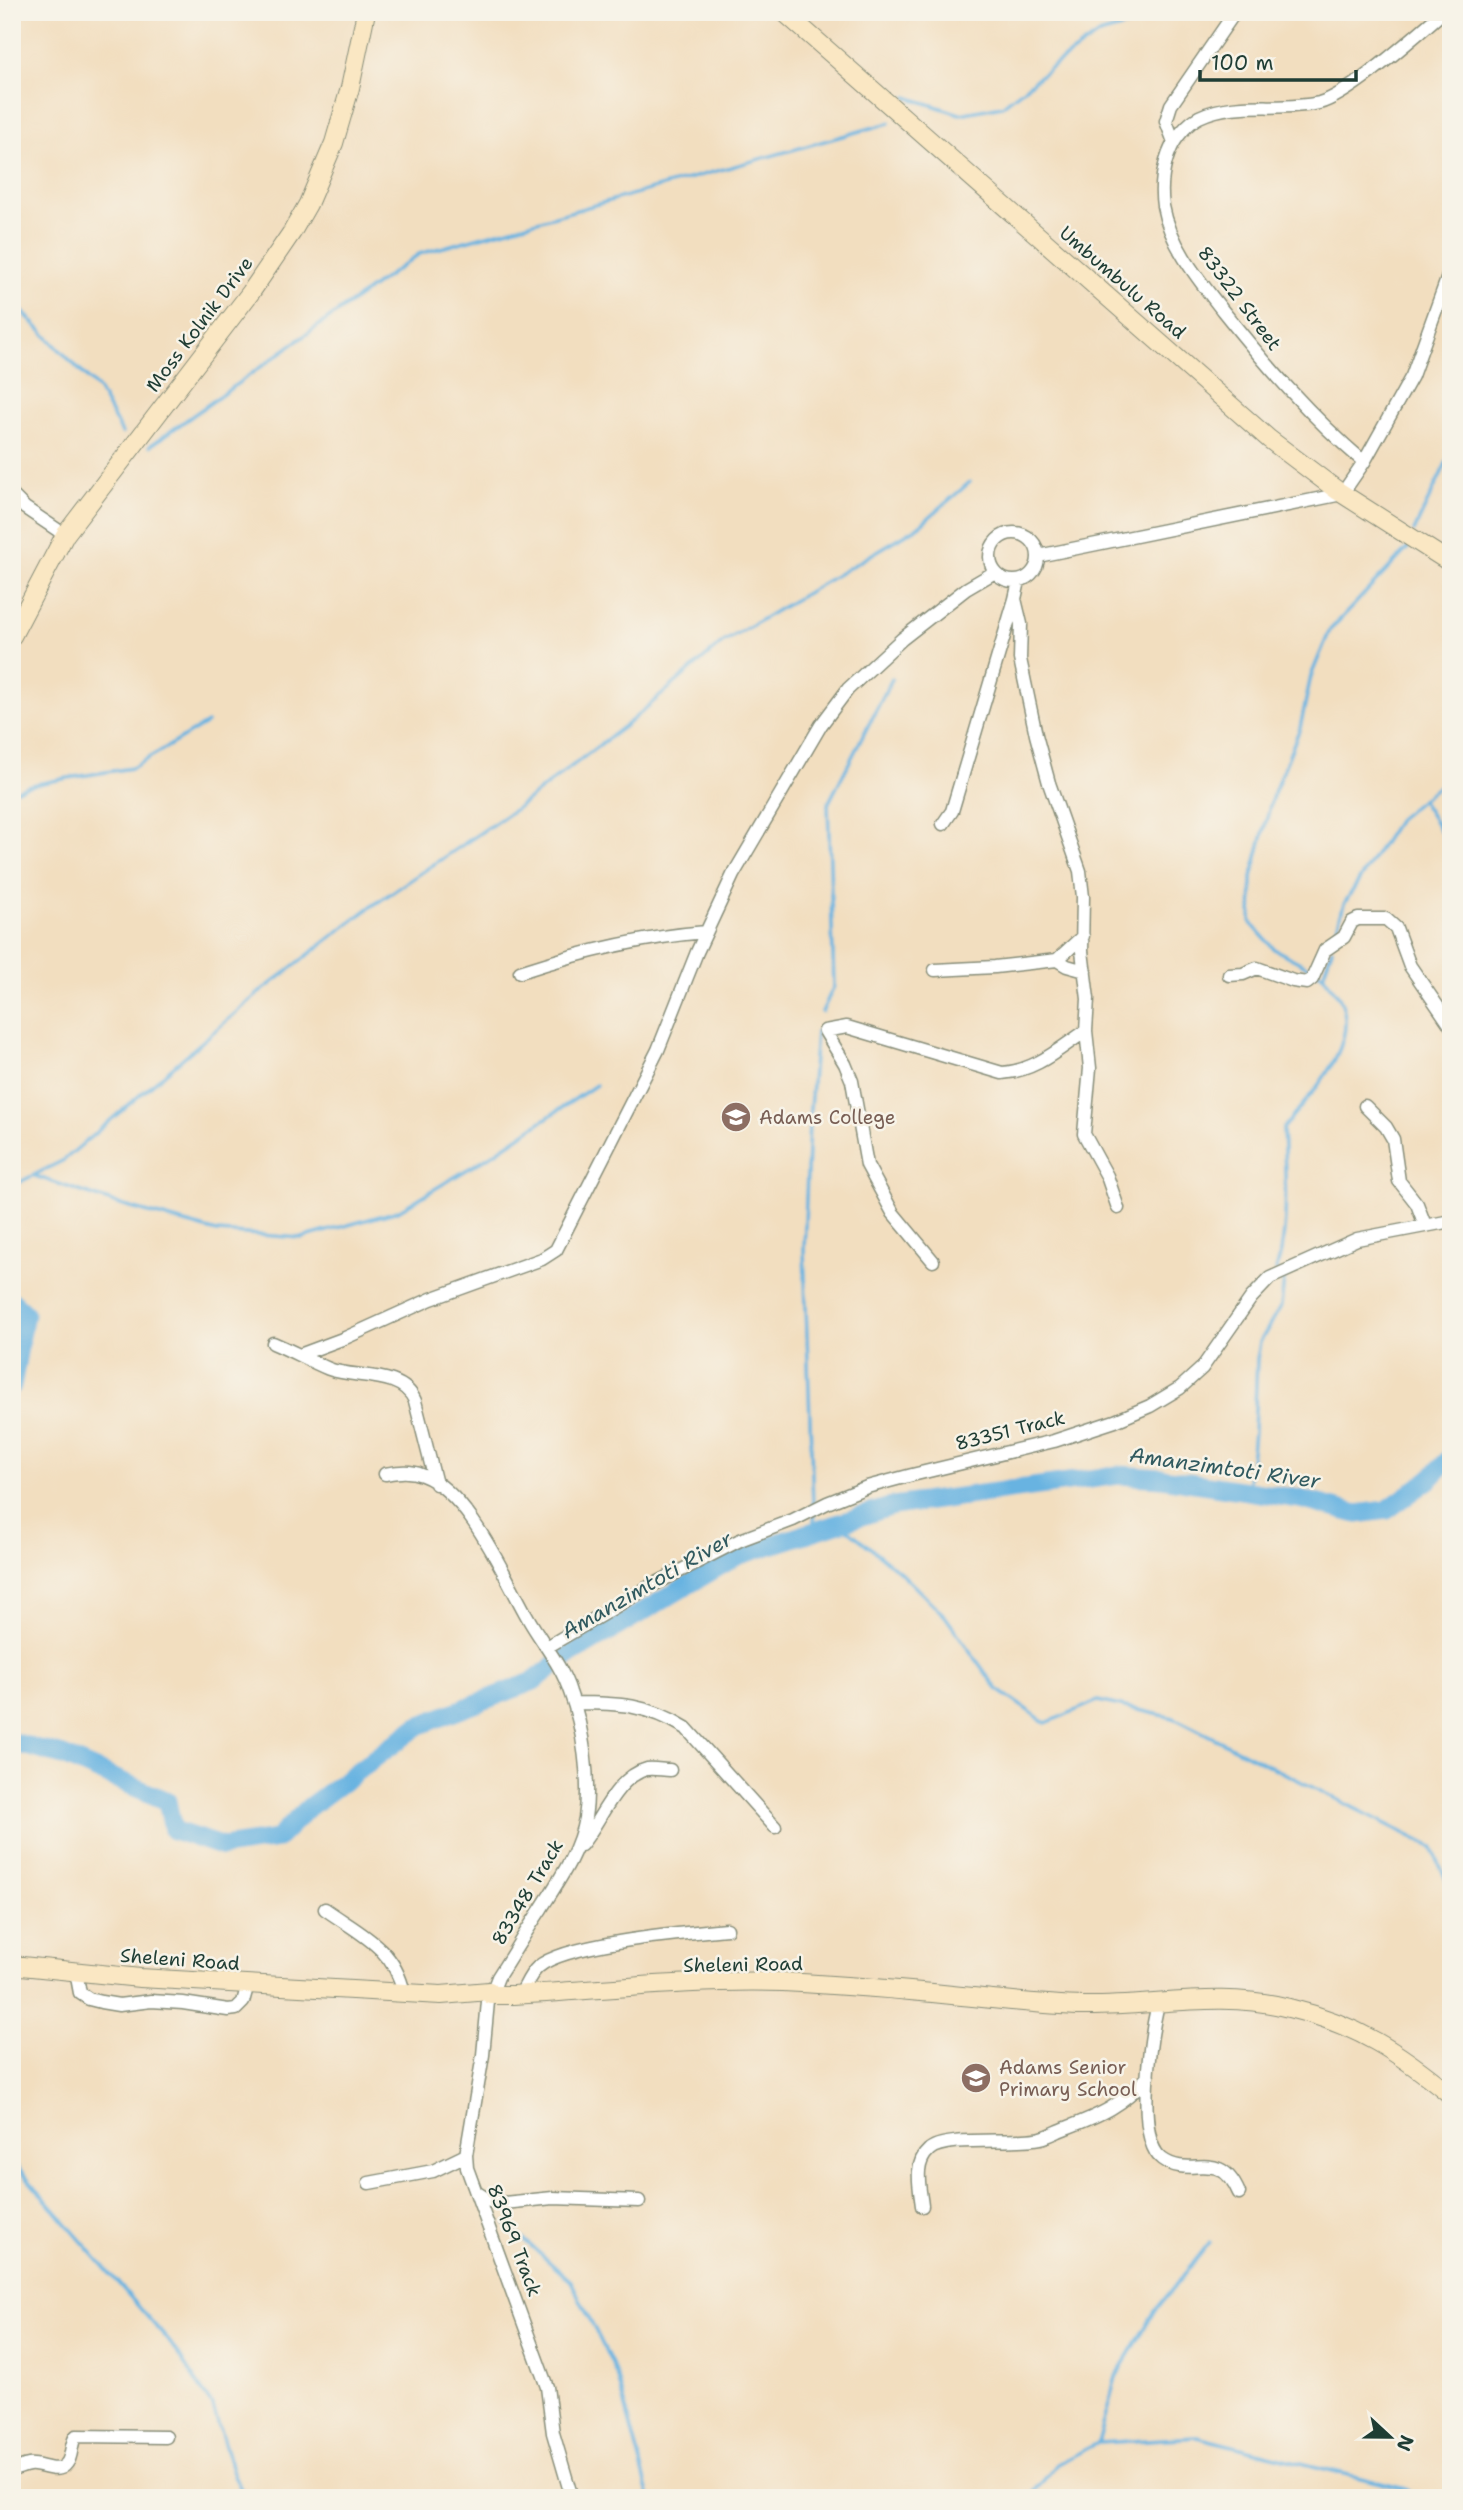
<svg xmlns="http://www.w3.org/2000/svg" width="1463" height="2510" viewBox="0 0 1463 2510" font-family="'Shantell Sans',sans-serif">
  <rect width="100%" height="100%" fill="#f7f3e8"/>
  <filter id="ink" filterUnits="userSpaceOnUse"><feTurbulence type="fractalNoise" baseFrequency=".0143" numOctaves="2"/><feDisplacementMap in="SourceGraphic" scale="14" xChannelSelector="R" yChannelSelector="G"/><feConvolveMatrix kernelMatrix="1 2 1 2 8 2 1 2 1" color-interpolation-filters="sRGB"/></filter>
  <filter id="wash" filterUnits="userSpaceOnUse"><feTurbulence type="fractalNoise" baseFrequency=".00686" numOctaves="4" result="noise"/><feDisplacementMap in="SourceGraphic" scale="28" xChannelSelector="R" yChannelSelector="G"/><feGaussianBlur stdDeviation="1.57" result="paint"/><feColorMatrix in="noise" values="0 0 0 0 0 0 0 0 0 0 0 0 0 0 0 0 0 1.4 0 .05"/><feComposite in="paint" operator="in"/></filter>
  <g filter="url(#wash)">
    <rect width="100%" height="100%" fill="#f2debf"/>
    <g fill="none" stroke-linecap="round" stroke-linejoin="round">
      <!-- stream -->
      <path stroke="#67b3e1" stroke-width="3.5" d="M907 97 960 114 1002 106 1050 68 1099 34 1177 12
        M12 301 98 389 122 433
        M150 446 419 254 889 123
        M1414 531 1451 453
        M12 792 27 786 68 778 132 768 207 723
        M1421 800 1451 847
        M1334 938 1344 904 1399 818 1451 776
        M1323 975 1274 949 1251 923 1252 877 1272 798 1300 728 1311 676 1330 630 1408 548
        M822 1012 834 986 828 804 892 679
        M35 1176 124 1206 217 1232 302 1238 398 1211 493 1154 596 1085
        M12 1186 64 1160 259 993 369 908 517 808 631 721 722 643 918 527 970 482
        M1276 1270C1290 1229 1285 1173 1283 1129 1308 1096 1364 1044 1339 997 1334 990 1328 983 1323 975L1332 949
        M1248 1491 1254 1432 1257 1360 1260 1342 1281 1306 1284 1280
        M813 1504 804 1250 809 1122 816 1032
        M840 1523 900 1572 945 1616 997 1689 1046 1723 1098 1701 1174 1718 1432 1847 1451 1891
        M814 1531V1514
        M12 2161 171 2344 213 2407 234 2476 246 2498
        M506 2224 571 2281 617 2374 650 2498
        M1098 2443 1116 2377 1155 2311 1210 2242
        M1029 2498 1057 2464 1098 2443 1197 2437 1405 2489 1417 2498"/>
      <!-- river -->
      <path stroke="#67b3e1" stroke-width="19" d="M12 1301 25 1313 12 1386
        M12 1742 63 1756 167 1801 173 1830 223 1847 277 1839 309 1807 418 1726 534 1681 561 1660 737 1556 893 1506 1119 1475 1162 1478 1300 1499 1357 1514 1387 1510 1430 1479 1451 1457"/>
    </g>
  </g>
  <g filter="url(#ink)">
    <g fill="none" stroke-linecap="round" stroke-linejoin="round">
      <!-- street casing -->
      <g stroke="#888e7a" stroke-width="15">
        <path id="street" d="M1174 142 1166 121 1171 105 1235 12
          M1364 462 1412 376 1451 268
          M12 495 25 508 65 535
          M990 557a24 24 0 1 1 48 0a24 24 0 1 1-48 0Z
          M1038 556 1342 494 1364 462C1311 417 1266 365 1223 311 1199 280 1170 245 1163 206 1160 187 1163 165 1171 148 1176 137 1188 123 1199 117 1237 99 1279 112 1319 103 1350 95 1416 35 1443 12
          M1019 581 1015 599 1021 624 1020 659 1036 735 1049 783 1080 871 1083 897 1082 951 1088 999 1086 1031 1090 1068 1084 1134 1107 1176 1118 1208
          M943 824 952 811 1015 599
          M1057 960 1067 966 1085 971
          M935 970 995 967 1057 960 1083 936
          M520 972C581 952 641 937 706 932
          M1229 975 1243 974 1257 968 1293 981 1307 983 1312 979 1325 950 1344 937 1352 922 1358 919H1386L1396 928 1410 966 1451 1026
          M1365 1106 1386 1127 1393 1139 1399 1181 1417 1204 1425 1225
          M933 1261 893 1213 867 1165 852 1081 845 1064 825 1031 847 1027 1002 1073C1036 1071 1060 1048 1086 1031
          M273 1343C292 1351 310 1361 329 1369 355 1379 402 1370 415 1401L436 1484
          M302 1354 345 1338 431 1299 542 1259 556 1250 658 1050 697 952 733 875 821 725 848 689 902 639 966 589 995 572
          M385 1474C398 1472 409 1470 422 1475 469 1492 504 1576 528 1618 542 1643 561 1664 570 1692 583 1727 591 1782 585 1818 579 1852 559 1880 541 1909 526 1931 513 1954 498 1977L491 1995
          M547 1647 647 1588 740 1540 793 1520 827 1503 867 1487 912 1475 1054 1441 1115 1421 1150 1406 1180 1388 1202 1368 1251 1298 1270 1278 1357 1239 1451 1221
          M574 1703C618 1703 647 1704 686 1728L775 1827
          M581 1845C600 1823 615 1777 647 1769 654 1768 663 1770 670 1770
          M325 1909C360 1934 394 1947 404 1993
          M76 1972 80 1993 89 1999 101 2002 119 2005 151 2001 183 2003 228 2010 236 2009 243 2002 248 1984
          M489 1991 483 2055 466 2155 467 2168 547 2387 553 2433 572 2498
          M521 1994C526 1985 530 1974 538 1967 566 1943 686 1933 727 1929
          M1158 2003C1151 2034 1134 2139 1162 2159 1191 2180 1219 2146 1239 2193
          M369 2183 433 2171 466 2155
          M476 2192 490 2201 504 2203 553 2198 639 2201
          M922 2206C920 2188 913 2164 929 2150 944 2135 1015 2144 1041 2138 1049 2136 1058 2131 1066 2128 1103 2114 1120 2106 1148 2077
          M12 2470C17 2469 23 2466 29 2465 40 2463 58 2476 67 2463 73 2455 70 2444 76 2436L166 2437"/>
      </g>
      <!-- secondary casing -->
      <g stroke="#888e7a" stroke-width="20">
        <path id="secondary" d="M784 12 1269 439 1338 491 1451 563
          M12 636 65 535 251 292 292 232 308 204 334 143 350 88 366 12
          M12 1965 140 1978 441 1995 489 1991 491 1995H513C602 1990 693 1979 783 1982 839 1985 895 1989 952 1995 996 1999 1040 2005 1084 2006 1153 2007 1221 1990 1289 2008 1356 2024 1399 2052 1451 2095"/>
      </g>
      <!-- street -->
      <use href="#street" stroke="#fff" stroke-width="12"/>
      <!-- secondary -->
      <use href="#secondary" stroke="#fae7c3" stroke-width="18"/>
    </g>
  </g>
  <!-- icons -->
  <defs>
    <g id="school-disc" transform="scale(1.575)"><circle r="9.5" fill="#8d6e63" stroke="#f7f3e8"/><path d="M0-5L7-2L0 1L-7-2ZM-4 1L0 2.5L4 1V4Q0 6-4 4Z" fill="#fff"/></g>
  </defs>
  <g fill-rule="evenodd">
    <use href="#school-disc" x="736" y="1117"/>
    <use href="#school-disc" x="976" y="2078"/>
  </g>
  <g text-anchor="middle" stroke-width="5" stroke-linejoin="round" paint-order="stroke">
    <!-- street labels -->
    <g font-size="19" fill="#1f3d34" stroke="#f7f3e8">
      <text transform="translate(1123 282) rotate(41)" y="7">Umbumbulu Road</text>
      <text transform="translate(1240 298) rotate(53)" y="7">83322 Street</text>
      <text transform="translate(199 324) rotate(-53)" y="7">Moss Kolnik Drive</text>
      <text transform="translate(1010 1430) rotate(-14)" y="7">83351 Track</text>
      <text transform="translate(527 1892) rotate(-59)" y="7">83348 Track</text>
      <text transform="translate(180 1959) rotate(4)" y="7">Sheleni Road</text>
      <text transform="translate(743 1964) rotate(-1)" y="7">Sheleni Road</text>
      <text transform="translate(515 2240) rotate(69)" y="7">83969 Track</text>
    </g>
    <!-- education labels -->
    <g font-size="19" fill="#785e54" stroke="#f7f3e8" text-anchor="start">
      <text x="759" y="1124">Adams College</text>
      <text x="999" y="2074">Adams Senior<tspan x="999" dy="22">Primary School</tspan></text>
    </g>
    <!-- water labels -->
    <g font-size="21" font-style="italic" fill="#315a5f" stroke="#f7f3e8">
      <text transform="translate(1225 1468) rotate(8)" y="7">Amanzimtoti River</text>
      <text transform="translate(647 1585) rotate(-30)" y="7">Amanzimtoti River</text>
    </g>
  </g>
  <!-- margin -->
  <rect width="1463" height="2510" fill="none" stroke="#f7f3e8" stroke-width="42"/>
  <!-- north arrow -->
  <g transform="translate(1390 2437) rotate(112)" stroke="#f7f3e8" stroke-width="5" paint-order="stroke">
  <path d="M0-5L12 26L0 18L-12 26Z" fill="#1f3d34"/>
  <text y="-10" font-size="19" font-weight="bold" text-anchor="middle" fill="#1f3d34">N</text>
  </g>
  <!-- scale -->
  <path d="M1200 70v10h156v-10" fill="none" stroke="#1f3d34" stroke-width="3.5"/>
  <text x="1211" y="70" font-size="21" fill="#1f3d34" stroke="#f7f3e8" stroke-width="5" paint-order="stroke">100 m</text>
</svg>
